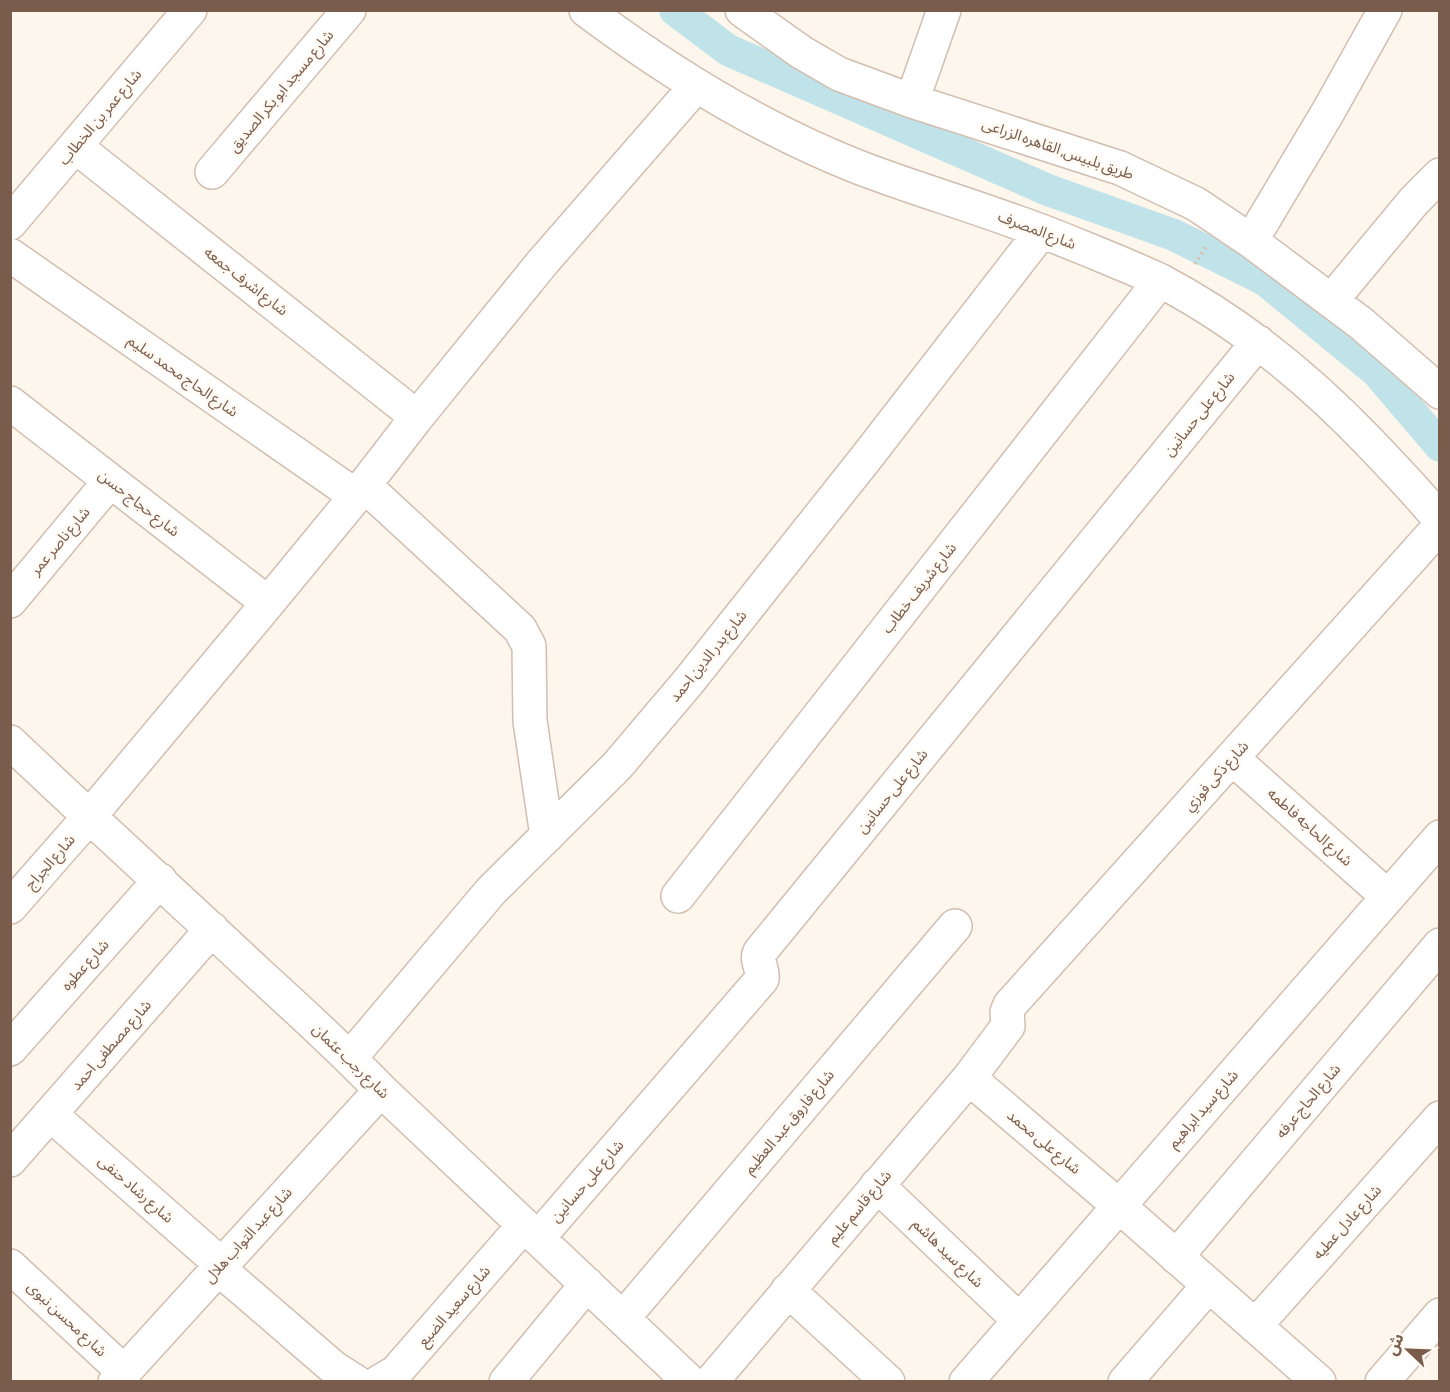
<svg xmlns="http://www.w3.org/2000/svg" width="1450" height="1392" viewBox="0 0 1450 1392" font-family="'Asap Condensed','Noto Sans Arabic',sans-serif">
  <rect width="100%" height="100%" fill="#fdf6ec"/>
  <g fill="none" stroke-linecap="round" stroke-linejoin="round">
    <!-- canal -->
    <path stroke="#bfe3e8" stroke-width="32" d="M675 10 728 50 1048 190 1174 235 1265 280 1377 372 1440 446"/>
    <!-- street casing -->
    <g stroke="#d1beb0" stroke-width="36">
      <path id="street" d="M586 10C670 73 756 126 853 165 906 186 962 202 1016 222 1043 231 1069 242 1096 253 1118 262 1140 271 1161 281 1241 323 1310 380 1372 445 1395 469 1419 494 1440 520
        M742 10 801 52 839 74 912 101 1120 168 1196 204 1251 241 1362 324 1440 392
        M912 101 944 10
        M75 146 417 417
        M212 172 349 10
        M10 223 190 10
        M1251 241 1328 112 1385 10
        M10 255 356 496
        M1331 301 1414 201 1440 175
        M10 403 268 603
        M364 485 520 629 529 646 530 721 547 836
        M10 601 110 481
        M10 742C92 820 176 896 258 973 300 1011 341 1049 381 1090L690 1382
        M1232 758 1387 896
        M678 896 1160 281
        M10 907 89 817 268 603 356 496 417 417 542 263 696 86
        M10 1049 160 880
        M350 1058 491 891 617 766 689 681 866 458 1041 232
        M969 1078 1119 1206 1319 1382
        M50 1114 221 1264
        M10 1160 212 929
        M877 1185 1019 1320
        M538 1238 762 979C764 969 755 961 760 952L1258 342
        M1176 1257 1440 945
        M10 1266 124 1372
        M218 1268 334 1368 356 1382
        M788 1290 888 1382
        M623 1318 955 926
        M1255 1326 1440 1118
        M115 1382 381 1090
        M379 1382 396 1372 524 1225
        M506 1382 587 1284
        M711 1382 969 1078 1008 1026 1007 1012 1010 1005 1440 526
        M966 1382 1440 837
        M1125 1382 1209 1285
        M1382 1382 1440 1315"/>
    </g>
    <!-- path -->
    <path stroke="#d9b8a5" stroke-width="4" stroke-dasharray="1.5 4.5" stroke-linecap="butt" d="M1195 264 1206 247"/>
    <!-- street -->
    <use href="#street" stroke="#fff" stroke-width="33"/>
  </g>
  <g text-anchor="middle" stroke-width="5" stroke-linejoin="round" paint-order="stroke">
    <!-- street labels -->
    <g font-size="15" fill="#7a5c4d" stroke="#fffaf3">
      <text transform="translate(281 91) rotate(-50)" y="5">شارع مسجد ابو بكر الصديق</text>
      <text transform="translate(100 117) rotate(-50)" y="5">شارع عمر بن الخطاب</text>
      <text transform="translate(1058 149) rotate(19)" y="5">طريق بلبيس, القاهره الزراعى</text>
      <text transform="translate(1037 230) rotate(21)" y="5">شارع المصرف</text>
      <text transform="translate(246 281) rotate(38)" y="5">شارع اشرف جمعه</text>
      <text transform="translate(183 376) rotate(35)" y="5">شارع الحاج محمد سليم</text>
      <text transform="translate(1199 414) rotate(-51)" y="5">شارع على حسانين</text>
      <text transform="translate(139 503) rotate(38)" y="5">شارع حجاج حسن</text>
      <text transform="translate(60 541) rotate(-50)" y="5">شارع ناصر عمر</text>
      <text transform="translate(919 588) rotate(-52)" y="5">شارع شريف خطاب</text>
      <text transform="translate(708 656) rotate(-51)" y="5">شارع بدر الدين احمد</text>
      <text transform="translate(1216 776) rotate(-48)" y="5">شارع ذكى فوزي</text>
      <text transform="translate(892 791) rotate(-51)" y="5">شارع على حسانين</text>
      <text transform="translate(1310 827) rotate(42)" y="5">شارع الحاجه فاطمه</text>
      <text transform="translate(50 862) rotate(-49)" y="5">شارع الجراج</text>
      <text transform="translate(85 965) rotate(-48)" y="5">شارع عطوه</text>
      <text transform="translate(111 1045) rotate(-49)" y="5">شارع مصطفى احمد</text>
      <text transform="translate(351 1061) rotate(44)" y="5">شارع رجب عثمان</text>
      <text transform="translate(1308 1101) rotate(-50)" y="5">شارع الحاج عرفه</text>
      <text transform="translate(1203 1109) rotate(-49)" y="5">شارع سيد ابراهيم</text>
      <text transform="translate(789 1122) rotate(-50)" y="5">شارع فاروق عبد العظيم</text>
      <text transform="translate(1044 1142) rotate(40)" y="5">شارع على محمد</text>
      <text transform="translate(587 1181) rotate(-49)" y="5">شارع على حسانين</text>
      <text transform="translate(136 1189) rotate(41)" y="5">شارع رشاد حنفى</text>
      <text transform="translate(859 1207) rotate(-50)" y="5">شارع قاسم عليم</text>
      <text transform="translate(1347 1222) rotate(-48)" y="5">شارع عادل عطيه</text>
      <text transform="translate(248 1235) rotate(-48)" y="5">شارع عبد التواب هلال</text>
      <text transform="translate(948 1253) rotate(44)" y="5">شارع سيد هاشم</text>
      <text transform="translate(454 1306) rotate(-49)" y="5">شارع سعيد الضبع</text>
      <text transform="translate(67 1319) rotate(43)" y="5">شارع محسن نبوى</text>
    </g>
  </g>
  <!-- border -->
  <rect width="1450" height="1392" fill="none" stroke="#7a5c4d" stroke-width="24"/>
  <!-- north arrow -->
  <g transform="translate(1408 1350) rotate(293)" stroke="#fffaf3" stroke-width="4.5" paint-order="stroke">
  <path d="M0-4.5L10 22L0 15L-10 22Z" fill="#7a5c4d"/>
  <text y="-9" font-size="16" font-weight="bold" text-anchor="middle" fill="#7a5c4d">ش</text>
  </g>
</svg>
